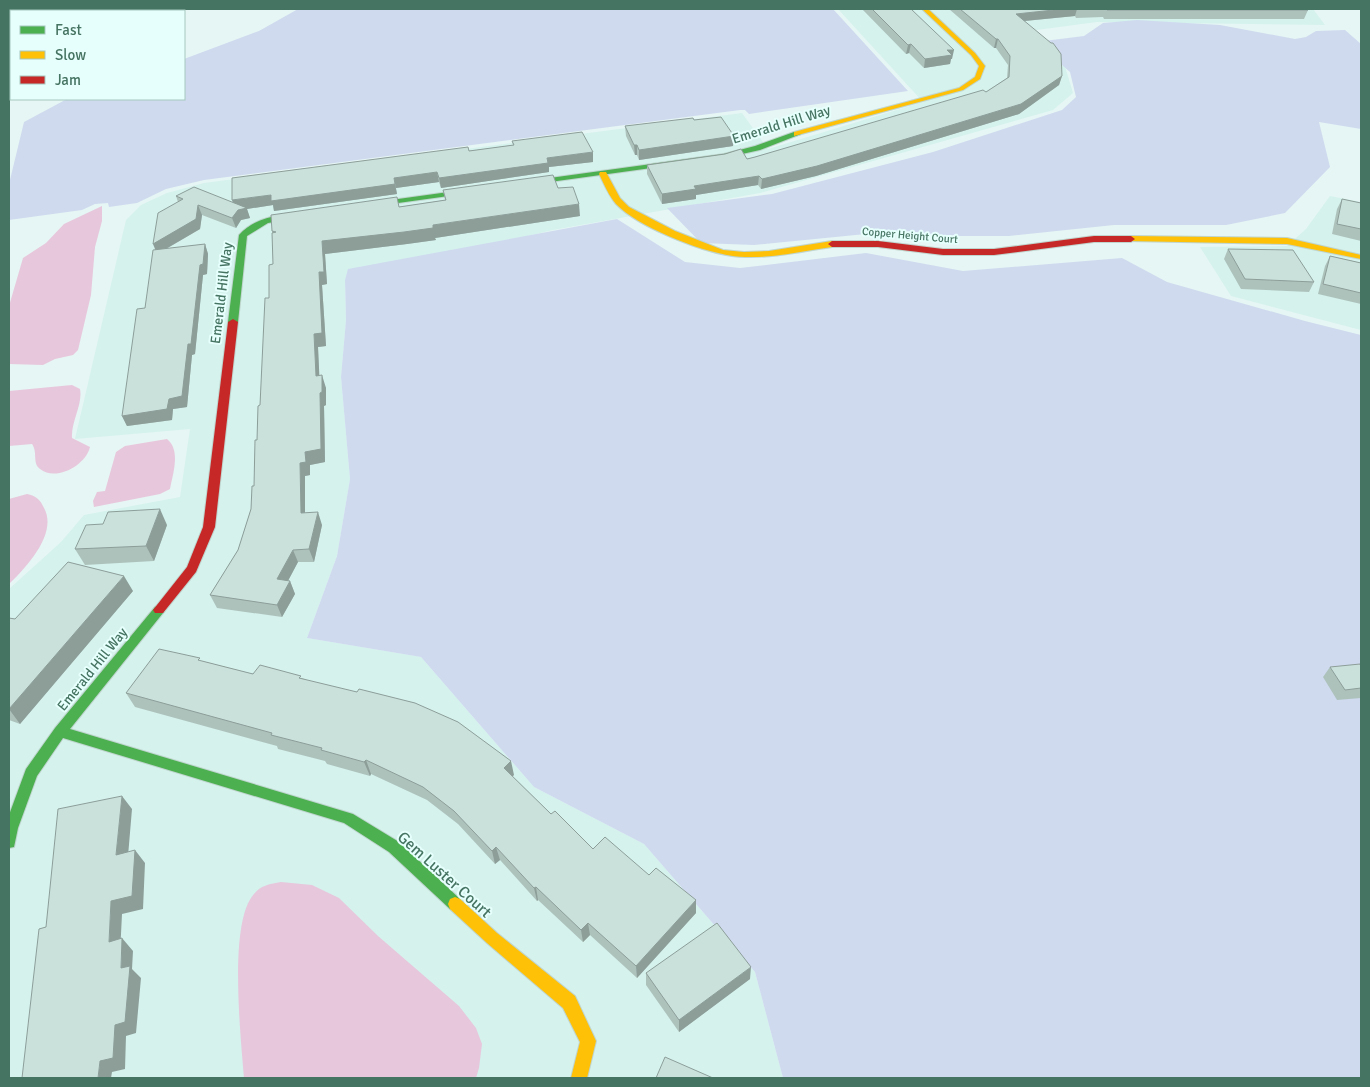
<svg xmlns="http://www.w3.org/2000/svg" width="1370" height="1087" viewBox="0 0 1370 1087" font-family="Signika,sans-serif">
  <rect width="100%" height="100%" fill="#e6f6f4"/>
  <!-- residential -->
  <path fill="#d5f2ed" d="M838 9H1313L1325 25 1097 22 1029 31 1064 63 1073 93 1053 110 760 193 553 230 345 280 346 320 341 377 350 479 337 556 307 638 421 657 534 787 644 844 755 972 783 1078H9V589L61 542 84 515 180 497 190 429 75 439 126 220 141 205 167 193 204 183 742 113 768 149 923 102Z
    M1330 196 1361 202V330L1231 296 1200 247 1287 246 1306 229Z"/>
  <!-- green -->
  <path fill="#cfdaef" d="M298 9H833L908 91 749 114 745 110H740L204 180 166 189 137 203 109 207 108 203 95 204 82 210 9 220V184L24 122 67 99H184V59L259 31Z
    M1137 20 1220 25 1295 39 1306 37 1316 31 1345 30 1361 44V129L1319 122 1330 167 1285 213 1226 225H1114L1009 236H958L886 232 754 245 701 243 667 208 772 194 933 152 1062 110 1076 97 1070 72 1036 42 1084 36 1103 23Z
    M617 219 685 262 740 268 866 253 963 271 1122 258 1167 282 1305 321 1361 335V1078H783L755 972 644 844 534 787 421 657 307 638 337 556 350 479 341 377 346 320 345 280 348 269Z"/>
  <!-- water -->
  <path fill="#e7c7dc" d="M102 206V221L95 247 91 295 78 350 73 355 55 359 43 365 9 364V306L23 258 46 243 64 224Z
    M72 385 80 389C83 405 71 421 72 438L90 447C86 465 56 482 40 469 32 463 38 452 32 444L9 446V391Z
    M167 439C181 450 173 473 170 489L160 494 94 507 93 501 97 492 105 491 116 452 125 446Z
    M27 494C36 496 40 499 44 508 58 533 27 567 9 584V499Z
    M281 882 312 885 339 898 378 936 459 1006 476 1028 482 1044 479 1068 476 1078H244C241 1039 228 922 254 894 261 885 270 884 281 882Z"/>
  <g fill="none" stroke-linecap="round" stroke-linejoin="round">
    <!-- fast casing -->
    <g stroke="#bfd5ce" stroke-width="2">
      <path id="fast" d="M794 132 801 134 760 150 724 158 362 208 358 206 362 204 724 154 755 146Z
        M307 212H310V216L268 223 247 236 238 322 233 325 230 324 228 322 239 235C256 216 283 214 307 212Z
        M159 605 163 607 165 610 163 613 70 729 353 814 399 842 460 899 462 904 460 909 455 911 450 909 389 852 344 823 63 738 37 776 18 828 14 847 9 848V815L26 769 55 728 155 607Z"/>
    </g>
    <!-- slow casing -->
    <g stroke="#bfd5ce" stroke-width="2">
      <path id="slow" d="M922 9H928L975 53 985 66 980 79 963 90 794 136V132L959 88 975 77 979 66 971 55Z
        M600 172H606L620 198 629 207 675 231 723 250 744 252 769 251 832 241 836 244 832 247C803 251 774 258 745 257 712 257 639 228 616 204 609 196 604 184 599 174Z
        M1131 236 1287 238 1361 255V259L1287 244 1128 241V237Z
        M455 897 460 899 497 933 575 996 596 1041 587 1078H571L580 1042 563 1008 487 943 450 909 448 904 450 899Z"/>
    </g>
    <!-- jam casing -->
    <g stroke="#bfd5ce" stroke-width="2">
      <path id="jam" d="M1094 236H1131L1135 239 1131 242H1094L994 255H943L878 247H832L828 244 832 241H878L943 249H994Z
        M233 319 238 322 215 527 196 572 163 613H155L153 610 187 567 203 527 228 322Z"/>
    </g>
    <!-- fast -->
    <use href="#fast" fill="#4caf50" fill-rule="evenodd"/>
    <!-- slow -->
    <use href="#slow" fill="#ffc107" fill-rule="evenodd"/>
    <!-- jam -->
    <use href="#jam" fill="#c62828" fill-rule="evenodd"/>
  </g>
  <!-- wall -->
  <path fill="#aec2bc" d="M862 9H911L952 59H951L950 64 924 68 909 53 906 54Z
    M949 9H1306L1308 10 1304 19H1104L1103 17 1076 18 1075 16 1025 21 1062 76 1059 85 1019 114 816 176 761 189 758 185 696 195V199L662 204 647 174V165L747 159 755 157 986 92 1007 78 1008 65 996 48H994Z
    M694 120 734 136 733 146 639 160 637 155H635L626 136 625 126Z
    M512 141 593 162 549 167V172L441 188 439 182 396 188 397 194 274 211 273 205 247 209 250 218 241 220 236 228 202 215 200 229 166 249 205 244 208 254 207 274 203 275 195 354 192 355 187 407 173 409 172 420 127 426 122 416 145 308 155 250 178 202 176 196 232 202 469 151 513 145Z
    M558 188 580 216 435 238 436 240 407 244 325 254 327 284 322 285 326 346 318 347 319 376 326 388V405L324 406 325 462 310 465V475L305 476V513L322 525 314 562H298L288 581H290L295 594 282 617 217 608 210 595 238 550 251 509 254 486 260 405 273 264 272 231 399 207 445 200 443 190Z
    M1342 199 1361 203V241L1332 234 1337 209Z
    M1228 249 1314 282 1309 292 1241 289 1224 259Z
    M1330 256 1361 263V304L1318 294 1325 266Z
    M167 525 154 561 85 565 75 549Z
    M133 591 20 724 9 720V618L15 619Z
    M202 661 253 674 302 678 514 775 512 776 551 814 593 849 649 875 696 913 637 978 590 935 583 942 538 900 537 901 500 860 495 864 458 824 427 800 371 774 370 776 327 764 325 761 278 749 277 746 135 707 126 693Z
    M1330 667H1361V698L1337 700 1323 677Z
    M646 973 750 979 679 1032 646 985Z"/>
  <!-- shaded-wall -->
  <path fill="#8d9e99" d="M1063 9H1077L1075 16 1014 22 1016 14Z
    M996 39H998L996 48H994Z
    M911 44 909 53 906 54 908 45Z
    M947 50H954L952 59H951L950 64 924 68 925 59Z
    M1062 76 1059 85 1019 114 816 176 761 189 762 179Z
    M734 136 733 146 639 160V150Z
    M634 145H637V155H635Z
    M593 152V162L549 167V172L441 188 439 178 547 158Z
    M437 172 439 182 396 188 394 178Z
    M759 176 758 185 696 195V199L662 204V194L694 186Z
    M395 184 397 194 274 211 273 205 247 209 250 218 241 220 236 228 232 218 235 210 232 200 271 195Z
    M579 204 580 216 435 238 436 240 407 244 325 254 327 284 322 285 326 346 318 347 320 389 316 376 314 334 322 241Z
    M198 205 202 215 200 229 157 254 153 244Z
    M205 244 208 254 207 274 203 275 195 354 192 355 187 407 173 409 172 420 127 426 122 416 169 399 188 344 200 265Z
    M322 375 326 388V405L324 406 325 462 310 465V475L305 476V526L301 513 300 463 305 452 320 393Z
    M160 509 167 525 154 561 146 546Z
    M318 512 322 525 314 562 309 549Z
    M293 550 298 562 282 592 277 579Z
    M124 576 133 591 20 724 9 709Z
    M290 581 295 594 282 617 277 605Z
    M366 760 371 774 370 776 364 762Z
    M511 761 514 775 507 781 504 768Z
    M122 796 132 809 127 868 116 855Z
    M496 847 500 860 495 864 492 851Z
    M135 850 145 863 143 909 122 914 120 954 109 942 111 901Z
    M536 887 538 900 537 901 534 888Z
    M696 900V913L637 978 636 966Z
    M588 923 590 935 583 942 581 930Z
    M122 938 133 951 132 969 141 978 136 1033 126 1036 125 1069 112 1072 111 1078H98L100 1061 115 1025 121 968Z
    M751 967 750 979 679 1032V1020Z"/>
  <!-- building -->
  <path fill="#cae1db" stroke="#8d9e99" d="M872 9H911L954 50H947L952 55 925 59 911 44 908 45Z
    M960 9H1063L1016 14 1051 43H1053L1061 54 1062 76 1021 104 817 166 762 179 759 176 694 186 696 189 662 194 647 165 725 154 741 149 747 159 755 157 983 90 986 92 1009 77 1010 56 998 39H996Z
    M1106 9H1306L1308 10H1107Z
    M721 117 734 136 639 150 637 145H634L625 126 693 118 694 120Z
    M582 132 593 152 547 158 548 163 439 178 437 172 394 178 395 184 271 201V195L232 200V178L468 147 469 151 514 145 512 141Z
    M553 175 558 188 573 187 579 204 433 225V228L404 232 322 241 324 272H319L322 333 314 334 316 376 322 375V392L320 393 321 449 305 452 306 462 300 463 301 513 318 512 309 549 293 550 277 579 290 581 277 605 210 595 238 550 251 509 252 486H254L255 440H257L258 406 260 405 265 298H269V265L273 264 272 233 276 232 272 231 271 215 397 197 399 207 446 200 443 190Z
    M194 187 247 208 238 210 232 218 198 205 196 219 153 244 158 213 183 199 176 196Z
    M1342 199 1361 203V229L1337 224Z
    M205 244 203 264 200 265 191 344H188L182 396 169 399 167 409 122 416 137 309 145 308 153 250Z
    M1228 249 1293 250 1314 282 1245 279Z
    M1330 256 1361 263V293L1323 284Z
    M160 509 146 546 75 549 86 525 103 524 108 512Z
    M68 562 124 576 9 709V618L15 619Z
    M159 649 200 658 198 660 253 674 260 665 301 676 299 678 357 692 359 689 415 703 458 722 511 761 504 768 551 814 555 811 593 849 605 837 649 875 656 868 696 900 636 966 588 923 581 930 536 887 534 888 496 847 492 851 454 811 423 787 366 760 364 762 321 750 322 748 271 735 272 733 126 693Z
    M1360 664 1361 667V688L1345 690 1330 667Z
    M122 796 116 855 135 850 132 896 111 901 109 942 122 938 121 968 130 966 125 1022 115 1025 113 1058 100 1061 98 1078H22L39 929 46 927 58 809Z
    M717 923 751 967 679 1020 646 973Z
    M665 1057 713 1078H656Z"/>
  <g text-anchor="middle" stroke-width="4" stroke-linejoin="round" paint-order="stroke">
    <!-- far-street labels -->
    <g font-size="11" fill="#467462" stroke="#e6fffc">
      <text transform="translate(910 235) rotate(5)" y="4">Copper Height Court</text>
    </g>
    <!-- street labels -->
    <g font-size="14" fill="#467462" stroke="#e6fffc">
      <text transform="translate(781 124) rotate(-17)" y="5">Emerald Hill Way</text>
      <text transform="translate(221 293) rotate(-83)" y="5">Emerald Hill Way</text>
      <text transform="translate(92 669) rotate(-51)" y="5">Emerald Hill Way</text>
    </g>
    <!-- near-street labels -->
    <g font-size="16" fill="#467462" stroke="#e6fffc">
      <text transform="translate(445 874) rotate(42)" y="6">Gem Luster Court</text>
    </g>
  </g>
  <!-- border -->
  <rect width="1370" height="1087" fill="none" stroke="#467462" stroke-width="20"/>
  <!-- legend -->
  <rect x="10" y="10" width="175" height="90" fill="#e6fffc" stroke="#a6c7be"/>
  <rect x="20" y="26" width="25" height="8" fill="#4caf50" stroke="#a6c7be"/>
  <text x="55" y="35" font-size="15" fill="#467462">Fast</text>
  <rect x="20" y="51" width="25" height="8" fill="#ffc107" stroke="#a6c7be"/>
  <text x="55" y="60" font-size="15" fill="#467462">Slow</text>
  <rect x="20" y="76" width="25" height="8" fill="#c62828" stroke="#a6c7be"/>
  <text x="55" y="85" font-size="15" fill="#467462">Jam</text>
</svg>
